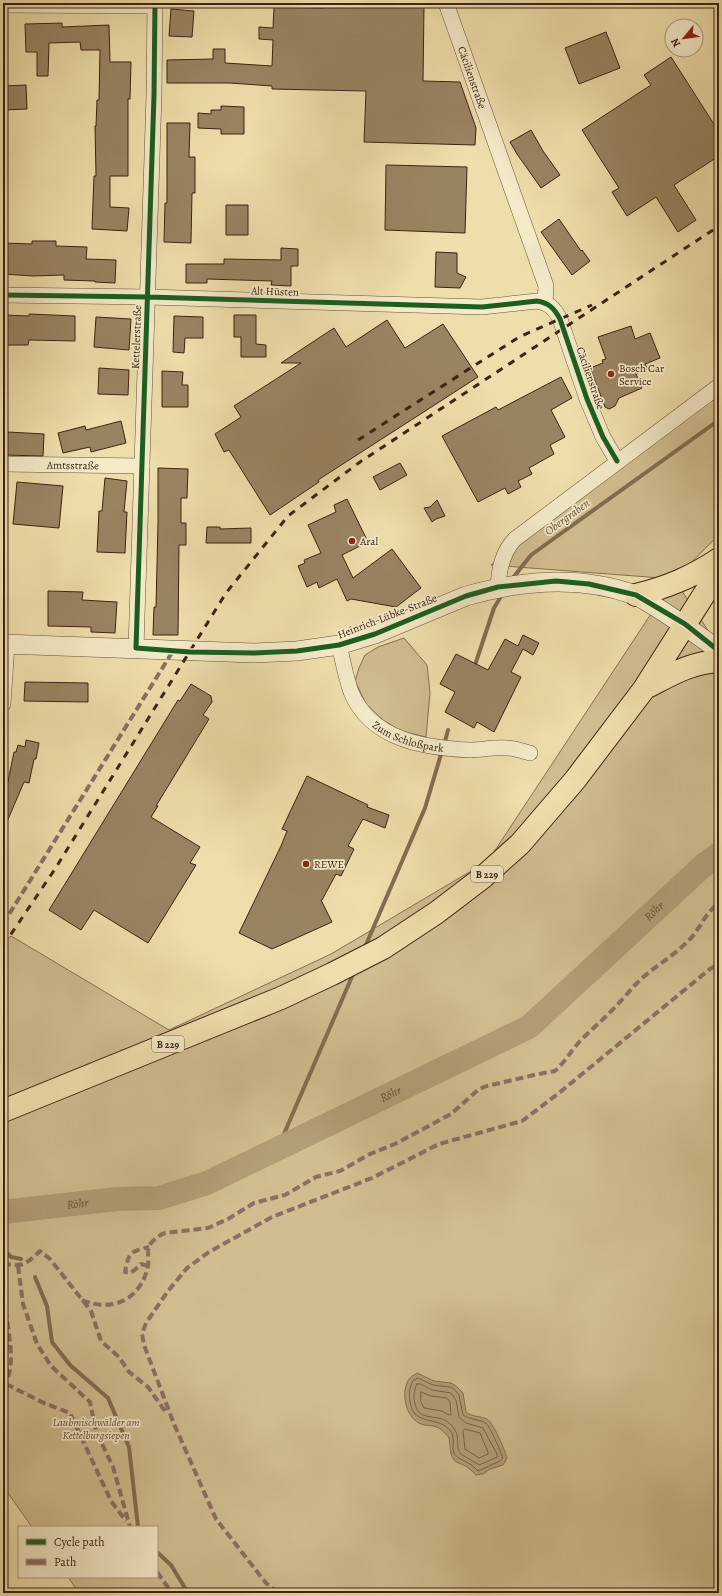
<svg xmlns="http://www.w3.org/2000/svg" width="722" height="1596" viewBox="0 0 722 1596" font-family="Alegreya,serif">
  <rect width="100%" height="100%" fill="#eedeab"/>
  <filter id="stains"><feTurbulence type="fractalNoise" baseFrequency=".005" numOctaves="4"/><feColorMatrix values="0 0 0 0 .2 0 0 0 0 .09 0 0 0 0 .02 0 0 0 .5 -.17"/></filter>
  <radialGradient id="worn" r=".72"><stop offset=".6" stop-color="#630" stop-opacity="0"/><stop offset="1" stop-color="#630" stop-opacity=".3"/></radialGradient>
  <!-- green -->
  <path fill="#d0be91" stroke="#867052" d="M719 388V535L674 579 719 647V1593H79L68 1577H157V1527H32L3 1486V943L11 936 169 1030 331 954 488 861 674 579 491 565Z
    M404 638 427 665 430 693 426 737 401 731 383 720 366 704 355 681 359 668 365 655 378 647Z"/>
  <!-- water -->
  <path fill="#b29e77" stroke="#836c4f" d="M417 1373 434 1381 451 1383 456 1386 463 1393 466 1412C472 1417 480 1416 487 1419 493 1422 505 1450 507 1458L503 1465 490 1469 483 1474 476 1475C473 1472 470 1469 467 1467 463 1464 456 1463 454 1460 447 1451 453 1440 446 1434 433 1421 431 1429 419 1423 405 1416 400 1390 410 1378 411 1376 415 1375 417 1373Z"/>
  <g fill="none" stroke-linecap="round" stroke-linejoin="round">
    <!-- shore -->
    <path stroke="#786045" stroke-width="1" d="M418 1378 433 1385 450 1387 454 1389 459 1395 463 1415C470 1420 480 1419 487 1424 489 1426 502 1453 502 1456 503 1459 502 1459 500 1461L478 1471C475 1468 472 1465 468 1463 462 1459 454 1458 453 1449 453 1444 454 1438 452 1433 440 1414 414 1428 410 1402 409 1394 409 1388 413 1381Z
      M417 1384H421L432 1390 451 1393 456 1400 459 1417 466 1423 483 1428 497 1454V1457L479 1465C476 1463 462 1455 461 1454 455 1448 460 1437 455 1430 444 1414 437 1420 423 1415 413 1411 412 1392 417 1384Z
      M421 1392 431 1396 447 1398 450 1402 451 1415H449L442 1411 424 1408 421 1402Z
      M465 1429 480 1433 488 1452V1454L479 1458 465 1449 463 1431Z"/>
    <!-- stream -->
    <path stroke="#836c4f" stroke-width="4" d="M512 579 531 555 719 420
      M474 668 494 608 503 593
      M444 745 448 730
      M365 947 425 808 442 751
      M277 1150 354 972
      M3 1224V1212
      M3 1249 11 1257 21 1259
      M35 1277 47 1306 52 1342 70 1365 108 1398 129 1447 138 1527
      M157 1552 171 1565 188 1593"/>
    <!-- river -->
    <path stroke="#b29e77" stroke-width="24" id="s1" d="M3 1212 117 1199 159 1198 207 1183 529 1027 705 864 719 854"/>
  </g>
  <!-- building -->
  <path fill="#998462" stroke="#3d2213" d="M324 3H421V6H424L423 81 460 82 476 128 475 145 364 142 366 91 272 89V86L230 83H167V60L213 59V49H225V63L272 66 273 40 259 39V27L273 28 274 7 324 8Z
    M171 9 194 11 192 37 169 36Z
    M62 23V27L109 25 110 62H131L130 99H128V176H110V207L129 208 127 231 92 229 94 176H96L95 126H96L97 100H99L100 50H81L80 42 49 43 48 76H37V52H26L25 24Z
    M606 32 620 68 579 84 565 48Z
    M671 57 719 132V156L674 185 696 220 678 232 656 197 627 216 612 192 619 188 582 130 651 85 644 75Z
    M26 85 27 109 3 110V86Z
    M221 106 244 107V134H221V129L198 128V113L211 114V110H221Z
    M167 123H190L189 157H195V193H192L191 243 164 242 165 203H167Z
    M531 130 543 151 560 175 541 188 517 154 510 142Z
    M386 165 467 167 465 233 385 230Z
    M226 205H248V235H226Z
    M559 219 581 251 582 250 590 261 572 275 541 232Z
    M32 241H56V246L87 247 86 259 116 260 115 283 95 282V281L64 280V275L33 276 3 274V243L32 244Z
    M281 248 298 249V266H291V286L271 285 272 281 207 279V283H186V264H224V259L281 260Z
    M436 252 457 253V273L466 277 460 288 435 287Z
    M29 314 75 316V341L29 340 28 345H3V315L29 316Z
    M234 315H256V344L266 345V357H241V337H234Z
    M174 316 203 317V338H185L184 353 173 352Z
    M96 317 131 319 129 350 94 347Z
    M387 320 405 348 443 324 478 377 318 480 319 482 270 515 229 450 224 452 215 434 241 417 234 406 301 363H281L334 328 346 347Z
    M631 326 635 339 650 333 660 358 645 364 648 369 636 374 642 388 619 398 615 406 609 409 605 407 590 368 603 363 602 360 606 359 598 337Z
    M99 368 129 370 128 395 98 394Z
    M162 371 183 372 182 385H188V407H162Z
    M561 377 572 398 551 410 565 437 550 445 554 454 529 468 532 474 518 481 521 487 508 494 505 488 478 502 442 436 496 407 498 410Z
    M121 421 126 443 91 452 90 447 63 453 58 433 85 426 86 430Z
    M8 432 44 434 43 456 3 455V433H8Z
    M400 463 407 475 380 490 373 477Z
    M158 468 188 469 187 498H181V523H186V545H179L178 635H153L154 607H156L158 522Z
    M105 478 127 481 124 512H127L125 553 97 552 99 511H102Z
    M17 482 63 486 59 528 13 524Z
    M347 499 368 542 342 555 353 578 392 549 421 588 396 607 351 599 347 601 337 579 319 588 317 582 307 587 298 566 305 563 304 560 321 553 308 525 336 512 334 505Z
    M437 500 445 516 436 519 432 522 424 508 430 507Z
    M207 527H220V529L251 528V543H206Z
    M48 591 83 592 82 600 117 602 115 633 91 632V627L48 626Z
    M523 635 539 643 533 655 523 649 511 672 521 677 494 732 477 722 474 728 445 712 455 692 440 684 456 654 488 670 505 639 518 646Z
    M25 682 88 683V702L24 701Z
    M191 684 211 696 212 702 203 715 209 719 156 806H158L151 817 200 847 190 863 196 865 148 943 94 910 81 930 49 910 178 700 180 701Z
    M26 740 39 743 36 759H34L29 783 24 782 3 831V790L6 791 14 752H16L18 745 25 747Z
    M307 776 368 805 367 807 389 815 385 828 363 819 348 846 354 849 341 876 336 874 322 900H321L332 922 272 949 239 933 281 846 287 831 282 829Z"/>
  <g fill="none" stroke-linecap="round" stroke-linejoin="round">
    <!-- minor casing -->
    <g stroke="#695139" stroke-width="16">
      <g id="minor">
        <path id="s2" d="M446 3 546 286 545 303"/>
        <path d="M3 5 155 6"/>
        <path d="M3 295 148 297 482 307 537 301C549 303 554 308 560 319L587 399 603 437 617 461"/>
        <path id="s3" d="M3 464 142 466"/>
        <path d="M498 587C499 570 502 552 515 539L719 386"/>
        <path id="s4" d="M339 645C343 661 346 678 351 692 371 740 424 748 470 750 482 750 494 747 506 748 514 748 522 751 530 753"/>
        <path d="M136 648 154 95 155 3"/>
        <path d="M3 704 7 644"/>
      </g>
    </g>
    <!-- tertiary casing -->
    <g stroke="#695139" stroke-width="20">
      <path id="tertiary" d="M3 644 254 653 297 651 339 645 375 634 466 596C522 580 580 575 635 595 642 598 649 603 656 607 678 621 699 635 719 651"/>
    </g>
    <!-- primary casing -->
    <g stroke="#3d2213" stroke-width="24">
      <path id="primary" d="M636 595C668 587 692 577 719 559
        M645 688C671 675 689 663 719 661
        M3 1111 281 998 332 974 383 948 436 913 482 878 520 844 575 780 644 689 719 571"/>
    </g>
    <!-- minor -->
    <use href="#minor" stroke="#f4eac8" stroke-width="15"/>
    <!-- tertiary -->
    <use href="#tertiary" stroke="#f4eac8" stroke-width="19"/>
    <!-- primary -->
    <use href="#primary" stroke="#eedeab" stroke-width="22"/>
    <!-- rail -->
    <path stroke="#3d2213" stroke-width="3" stroke-dasharray="7 7" stroke-linecap="butt" d="M358 440 519 337 592 305
      M3 946 55 869 226 593 288 516 360 462 719 226"/>
    <!-- quiet -->
    <path stroke="#8d6e63" stroke-width="4" stroke-dasharray="8 4" stroke-linecap="butt" d="M3 924 173 651
      M3 1263C22 1268 26 1264 40 1251L50 1259 91 1311 101 1341 119 1357 129 1372 148 1387 167 1414
      M18 1266 23 1304 37 1344 51 1366 90 1402 96 1431 113 1467 130 1527
      M148 1266 141 1264 131 1273 125 1272C129 1252 129 1252 149 1247
      M82 1300C113 1313 141 1299 148 1266 149 1260 147 1253 149 1247 151 1241 159 1235 165 1233L208 1228 228 1219 254 1203 285 1195 316 1177 340 1171 370 1154 397 1143 451 1114 479 1089 487 1086 534 1075 555 1071C564 1063 571 1051 580 1041 592 1029 605 1018 617 1005 624 998 630 990 637 983 653 967 673 957 689 940 701 928 704 914 719 903
      M3 1346 11 1347
      M6 1384 44 1403 70 1413 111 1501 126 1521
      M3 1388C17 1365 9 1338 6 1313 5 1297 5 1280 4 1263
      M157 1572 172 1593
      M278 1593 266 1583 216 1519 174 1424 144 1345 142 1334 146 1323 168 1291 187 1268 209 1252 272 1217 372 1178 439 1144 522 1121 559 1093 710 969 719 964"/>
    <!-- cycleway casing -->
    <g stroke="#f4eac8" stroke-width="8">
      <path id="cycleway" d="M155 3 154 95 136 648 190 652 254 653 297 651 339 645 375 634 466 596 498 587 556 581 589 584 636 595 685 624 719 651
        M3 295 148 297 482 307 537 301C549 303 554 308 560 319L587 399 603 437 617 461"/>
    </g>
    <!-- cycleway -->
    <use href="#cycleway" stroke="#1b5e20" stroke-width="5"/>
  </g>
  <!-- markers -->
  <g fill="#8f2418" stroke="#f4eac8" stroke-width="1.5">
    <circle cx="611" cy="374" r="4"/>
    <circle cx="352" cy="541" r="4"/>
    <circle cx="306" cy="864" r="4"/>
  </g>
  <g text-anchor="middle" stroke-width="3.5" stroke-linejoin="round" paint-order="stroke">
    <!-- shield labels -->
    <g fill="#f4eac8" stroke="#745e49" stroke-width="1">
      <rect x="471" y="866" width="32" height="16" rx="3"/>
      <rect x="152" y="1036" width="32" height="16" rx="3"/>
    </g>
    <g font-size="10" font-weight="bold" fill="#3d2213">
      <text x="487" y="878">B 229</text>
      <text x="168" y="1048">B 229</text>
    </g>
    <!-- street labels -->
    <g font-size="11" fill="#3d2213" stroke="#f4eac8">
      <text dy="4" stroke="none"><textPath href="#s2" startOffset="79">Cäcilienstraße</textPath></text>
      <text transform="translate(275 291) rotate(2)" y="4">Alt Hüsten</text>
      <text transform="translate(136 337) rotate(-88)" y="4">Kettelerstraße</text>
      <text transform="translate(591 378) rotate(71)" y="4">Cäcilienstraße</text>
      <text dy="4" stroke="none"><textPath href="#s3" startOffset="70">Amtsstraße</textPath></text>
      <text transform="translate(387 616) rotate(-21)" y="4">Heinrich-Lübke-Straße</text>
      <text dy="4" stroke="none"><textPath href="#s4" startOffset="125">Zum Schloßpark</textPath></text>
    </g>
    <!-- poi labels -->
    <g font-size="11" fill="#3d2213" stroke="#f4eac8" text-anchor="start">
      <text x="619" y="372">Bosch Car<tspan x="619" dy="13">Service</tspan></text>
      <text x="360" y="545">Aral</text>
      <text x="314" y="868">REWE</text>
    </g>
    <!-- park labels -->
    <g font-size="11" font-style="italic" fill="#624932" stroke="#f4eac8">
      <text x="96" y="1426">Laubmischwälder am<tspan x="96" dy="13">Kettelburgsiepen</tspan></text>
    </g>
    <!-- water labels -->
    <g font-size="12" font-style="italic" fill="#664d36" stroke="#f4eac8">
      <text transform="translate(567 517) rotate(-36)" y="4">Obergraben</text>
      <text dy="4" stroke="none"><textPath href="#s1" startOffset="735">Röhr</textPath></text>
      <text dy="4" stroke="none"><textPath href="#s1" startOffset="411">Röhr</textPath></text>
      <text dy="4" stroke="none"><textPath href="#s1" startOffset="75">Röhr</textPath></text>
    </g>
  </g>
  <!-- margin -->
  <rect width="722" height="1596" fill="none" stroke="#eedeab" stroke-width="16"/>
  <rect x="4" y="4" width="714" height="1588" fill="none" stroke="#3d2213" stroke-width="2"/>
  <rect x="8" y="8" width="706" height="1580" fill="none" stroke="#3d2213"/>
  <!-- legend -->
  <rect x="18" y="1526" width="140" height="52" fill="#f4eac8" stroke="#ab9a80"/>
  <rect x="26" y="1539" width="20" height="6" fill="#1b5e20" stroke="#ab9a80"/>
  <text x="54" y="1546" font-size="12" fill="#3d2213">Cycle path</text>
  <rect x="26" y="1559" width="20" height="6" fill="#8d6e63" stroke="#ab9a80"/>
  <text x="54" y="1566" font-size="12" fill="#3d2213">Path</text>
  <!-- north arrow -->
  <g transform="translate(684 38) rotate(241)"><circle r="19" fill="#f4eac8" stroke="#ab9a80"/>
  <path d="M0-3L7 15L0 10L-7 15Z" fill="#8f2418"/>
  <text y="-6" font-size="11" font-weight="bold" text-anchor="middle" fill="#3d2213">N</text>
  </g>
  <rect width="100%" height="100%" filter="url(#stains)"/>
  <rect width="100%" height="100%" fill="url(#worn)"/>
</svg>
